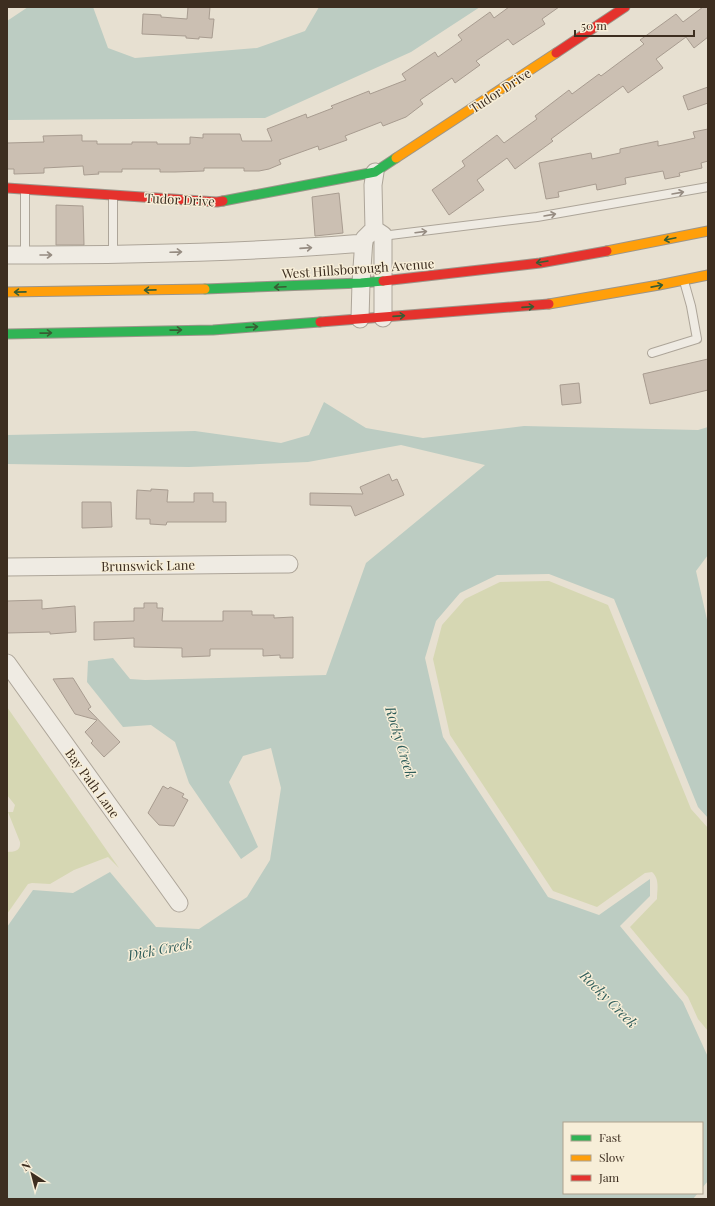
<svg xmlns="http://www.w3.org/2000/svg" width="715" height="1206" viewBox="0 0 715 1206" font-family="'Playfair Display',serif">
<rect width="100%" height="100%" fill="#e7e0d1"/>
<path fill="#d6d7b3" d="M549 581 608 605 691 809 708 828V1031L698 1019 688 997 630 927 657 899C657 890 660 879 652 872L645 873 597 907 553 891 450 735 433 659 442 625 465 599 500 582Z
M7 707 119 868 108 857 74 870 50 884 32 883 28 884 7 914V852C15 852 21 851 20 842L8 812H13L15 805 7 795Z"/>
<path fill="#bcccc2" d="M28 7H93L108 48 135 58 257 48 305 31 319 7H480L411 52 265 118 7 120V21Z
M324 402 366 428 423 438 524 426 698 430 708 427V555L696 571 708 624V818L698 807 614 599 549 574 497 575 460 593 436 621 425 658 443 737 548 897 599 915 650 879V896L620 926 683 1002 708 1057V1181L702 1188V1123H564V1193H698L693 1199H7V927L33 890 73 893 110 872 156 927 199 929 247 897 270 860 281 788 271 748 243 756 229 782 258 847 241 859 189 783 175 742 151 725 123 727 87 682 88 661 113 658 130 679 145 680 326 675 366 563 485 465 401 445 308 462 189 467 7 464V435L195 431 281 443 309 435Z"/>
<path fill="#cbbfb2" stroke="#a89c90" d="M188 7H210L209 19H214L212 38 199 37V39L186 38V36L142 34 143 14 161 15V17L187 19Z
M509 7H559L542 19 545 24 513 45 508 39 476 61 480 65 455 83 452 78 420 100 423 104 406 117 383 126 381 122 345 136 347 140 319 150 318 146 279 160 281 164 269 169 259 171H244V168H204V171L175 172H160V169H122V172H98L99 174 84 175 83 166 44 168V173L14 174V169H7V143L44 142 43 136 82 135V141H97V144H132V142H157V144H190V137L203 138V134H240L242 141H272L267 129 306 114 307 118 333 108 331 106 369 91 370 94 406 80 402 74 435 52 438 57 462 40 458 35 490 12 494 18Z
M703 7H708V37L694 48 686 37 656 59 663 68 628 93 623 86 551 139 553 141 515 169 507 158 477 180 484 190 449 215 432 190 465 166 462 161 497 135 504 143 537 119 535 116 569 90 572 94 599 74 601 76 644 44 640 40 676 14 683 22Z
M708 87V103L688 110 683 96Z
M708 129V161L701 163 702 168 679 173 680 176 665 179 663 171 625 178 626 184 597 190 596 184 558 192 559 197 546 199 539 163 591 153 592 159 620 153V149L658 141V146L673 143 695 138 693 132Z
M339 193 343 233 315 236 312 197Z
M56 205 83 206 84 245H56Z
M708 359V390L650 404 643 374Z
M579 383 581 403 562 405 560 385Z
M389 474 392 481 397 479 404 495 355 516 351 506 310 505V493L363 494 360 487Z
M151 489 168 490 167 502H194V493H213V502H226V522H167L166 525 150 524V519H136L137 490 151 491Z
M82 502H111L112 527 82 528Z
M42 600V609L75 606 76 632 50 634V632L7 633V601Z
M144 603H157V608H163L162 621H223V611H252V615H274V618L293 617V658H280V655L263 656V649H210V656L182 657V648L134 647V638L94 640V622L134 621V608H144Z
M73 678 91 707 88 709 120 742 104 757 91 743 93 741 85 732 97 720 75 714 53 679Z
M163 786 168 789 170 787 184 794 182 797 188 800 174 826 159 825 148 813Z"/>
<g fill="none" stroke-linecap="round" stroke-linejoin="round">
<defs>
<path id="lane" d="M25 190V255
M382 236 537 217 708 187
M113 255V196
M652 353 697 339 691 306 684 281"/>
<path id="street" d="M374 229 383 235V318
M7 255C126 255 245 253 364 243
M360 319 361 283 364 239 374 229 373 185 375 172
M7 567 289 564
M7 663 179 903"/>
<path id="fast" d="M223 201 375 172 396 158
M205 289 361 283 383 281
M7 334 213 330 320 322"/>
<path id="slow" d="M396 158 556 53
M607 251 708 231
M7 292 205 289
M549 304 659 285 708 275"/>
<path id="jam" d="M556 53 625 7
M7 188 217 202 223 201
M383 281 540 263 607 251
M320 322 549 304"/>
</defs>
<use href="#lane" stroke="#ada599" stroke-width="10"/>
<use href="#street" stroke="#ada599" stroke-width="19"/>
<use href="#fast" stroke="#9c958a" stroke-width="11"/>
<use href="#slow" stroke="#9c958a" stroke-width="11"/>
<use href="#jam" stroke="#9c958a" stroke-width="11"/>
<use href="#lane" stroke="#efebe3" stroke-width="8"/>
<use href="#street" stroke="#efebe3" stroke-width="17"/>
<use href="#fast" stroke="#30b455" stroke-width="9"/>
<use href="#slow" stroke="#ff9f0a" stroke-width="9"/>
<use href="#jam" stroke="#e5322d" stroke-width="9"/>
</g>
<defs><path id="oneway-shaft" d="M-6 0H5M1.5-3L5.5 0L1.5 3" fill="none" stroke-width="1.6" stroke-linecap="round" stroke-linejoin="round"/></defs>
<g stroke="#968c82">
<use href="#oneway-shaft" transform="translate(678 193) rotate(-10)"/>
<use href="#oneway-shaft" transform="translate(550 215) rotate(-10)"/>
<use href="#oneway-shaft" transform="translate(421 232) rotate(-7)"/>
<use href="#oneway-shaft" transform="translate(306 248) rotate(-4)"/>
<use href="#oneway-shaft" transform="translate(176 252) rotate(-2)"/>
<use href="#oneway-shaft" transform="translate(46 255)"/>
</g>
<g stroke="#385d33">
<use href="#oneway-shaft" transform="translate(670 239) rotate(168)"/>
<use href="#oneway-shaft" transform="translate(542 262) rotate(171)"/>
<use href="#oneway-shaft" transform="translate(657 286) rotate(-11)"/>
<use href="#oneway-shaft" transform="translate(280 287) rotate(177)"/>
<use href="#oneway-shaft" transform="translate(150 290) rotate(179)"/>
<use href="#oneway-shaft" transform="translate(20 292) rotate(179)"/>
<use href="#oneway-shaft" transform="translate(528 307) rotate(-4)"/>
<use href="#oneway-shaft" transform="translate(399 316) rotate(-4)"/>
<use href="#oneway-shaft" transform="translate(252 327) rotate(-4)"/>
<use href="#oneway-shaft" transform="translate(176 330) rotate(-1)"/>
<use href="#oneway-shaft" transform="translate(46 333) rotate(-1)"/>
</g>
<g text-anchor="middle" dominant-baseline="central" stroke-width="3" stroke-linejoin="round" paint-order="stroke">
<g font-size="13" fill="#3d2e20" stroke="#f7eed8">
<text transform="translate(500 90) rotate(-33)">Tudor Drive</text>
<text transform="translate(180 199) rotate(3)">Tudor Drive</text>
<text transform="translate(358 268) rotate(-4)">West Hillsborough Avenue</text>
<text transform="translate(148 565) rotate(-1)">Brunswick Lane</text>
<text transform="translate(93 783) rotate(54)">Bay Path Lane</text>
</g>
<g font-size="14" font-style="italic" fill="#2f5d5a" stroke="#f7eed8">
<text transform="translate(401 742) rotate(73)">Rocky Creek</text>
<text transform="translate(160 949) rotate(-11)">Dick Creek</text>
<text transform="translate(609 999) rotate(45)">Rocky Creek</text>
</g>
</g>
<rect width="715" height="1206" fill="none" stroke="#3d2e20" stroke-width="16"/>
<rect x="563" y="1122" width="140" height="72" fill="#f7eed8" stroke="#ada18e"/>
<rect x="571" y="1135" width="20" height="6" fill="#30b455" stroke="#ada18e"/>
<text x="599" y="1142" font-size="12" fill="#3d2e20">Fast</text>
<rect x="571" y="1155" width="20" height="6" fill="#ff9f0a" stroke="#ada18e"/>
<text x="599" y="1162" font-size="12" fill="#3d2e20">Slow</text>
<rect x="571" y="1175" width="20" height="6" fill="#e5322d" stroke="#ada18e"/>
<text x="599" y="1182" font-size="12" fill="#3d2e20">Jam</text>
<g transform="translate(32 1174) rotate(324)" stroke="#f7eed8" stroke-width="3" paint-order="stroke">
<path d="M0-3L7 15L0 10L-7 15Z" fill="#3d2e20"/>
<text y="-6" font-size="11" font-weight="bold" text-anchor="middle" fill="#3d2e20">N</text>
</g>
<path d="M575 30v6h119v-6" fill="none" stroke="#3d2e20" stroke-width="2"/>
<text x="581" y="30" font-size="12" fill="#3d2e20" stroke="#f7eed8" stroke-width="3" paint-order="stroke">50 m</text>
</svg>
